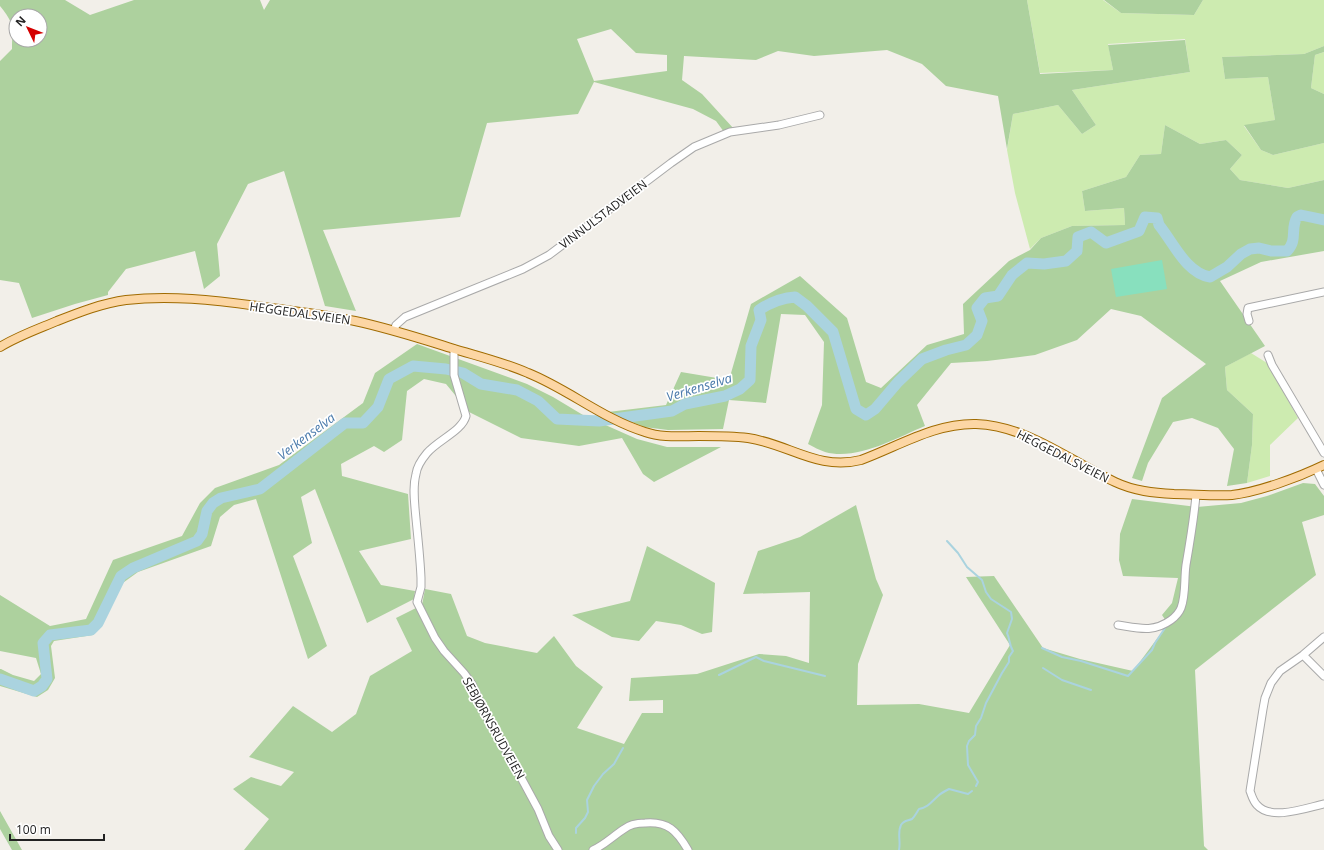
<svg xmlns="http://www.w3.org/2000/svg" width="1324" height="850" viewBox="0 0 1324 850" font-family="'Open Sans',sans-serif">
<rect width="100%" height="100%" fill="#f2efe9"/>
<path fill="#cdebb0" d="M1027 0H1103L1121 13 1194 15 1203 0H1324V46L1304 54 1222 57 1225 79 1268 77 1275 120 1244 126 1261 150 1273 155 1324 143V180L1288 188 1240 180 1230 169 1242 155 1226 140 1200 144 1165 125 1161 154 1140 155 1126 177 1082 191 1085 211 1124 208 1125 225 1072 226 1041 238 1030 249 1015 193 1007 150 1013 114 1058 105 1082 134 1096 125 1072 90 1190 72 1185 39 1108 44 1113 70 1040 73Z
M1324 52V94L1311 88 1315 55Z
M1251 353 1267 363 1298 418 1270 445V476L1247 483 1252 445 1253 414 1227 390 1225 367Z"/>
<path fill="#add19e" fill-rule="evenodd" d="M0 0H65L90 15 134 0H260L264 10 270 0H1027L1040 74 1113 70 1108 45 1185 40 1190 72 1072 90 1096 125 1082 134 1058 105 1013 114 1007 149 998 96 946 86 922 64 887 50 814 56 778 51 756 60 684 56 682 80 702 94 734 129 724 132 716 121 693 109 594 82 578 114 487 123 460 217 323 230 356 311 325 306 284 171 248 184 217 244 220 276 204 289 195 251 126 269 108 292V295L75 304 32 318 19 283 0 280V61L12 49C12 27 15 24 0 6ZM16 16H40V40H16ZM611 29 636 53 667 55V71L594 81 577 39Z
M1104 0H1203L1194 15 1121 13Z
M1324 46V52L1315 55 1311 88 1324 94V143L1273 155 1261 150 1244 125 1275 120 1268 77 1225 79 1222 57 1304 54Z
M1165 125 1200 144 1226 140 1242 155 1230 169 1240 180 1288 188 1324 180V251L1261 262 1220 281 1265 346 1225 367 1227 390 1253 414 1252 445 1247 483 1227 486 1234 449 1218 428 1192 418 1173 422 1148 463 1142 481 1132 478 1162 398 1206 364 1141 316 1111 309 1077 340 1035 355 987 361 951 363 917 405 925 426C896 438 857 461 825 452 819 450 814 447 808 444L822 405 824 342 805 315 781 314 766 403 729 400 723 429 668 430 644 427 608 412 666 405 681 372 729 380 751 304 800 276 847 318 866 382 881 388 927 345 964 334 963 304 1009 261 1030 250 1041 238 1072 226 1125 225 1124 208 1085 211 1082 191 1126 177 1140 155 1161 154Z
M417 344 527 384 553 397 583 415 637 439 667 447H721L654 482 643 474 622 438 579 446 521 438 469 412 446 384 424 379 407 391 402 440 384 452 374 446 341 464 342 476 408 494 411 539 359 551 381 585 415 591 414 599 367 623 315 489 301 497 312 543 293 556 327 646 308 659 256 499 234 505 220 517 211 546 138 572 120 585 101 627 93 635 54 641 51 646 55 678 48 690 37 697 0 686V669H1L13 675 34 681 41 674 36 658 0 651V595L50 626 86 619 113 560 182 536 200 503 215 488 279 465 363 403 375 373Z
M1303 483 1315 484 1324 496V515L1302 522 1316 575 1195 670 1204 846 1208 850H244L269 819 233 789 251 777 281 786 294 772 249 757 293 706 332 732 356 714 370 676 412 651 396 618 422 605 425 589 451 594 467 636 485 643 537 653 554 636 576 666 603 687 577 728 624 744 642 713H663V700L629 701 631 678 697 674 759 654 786 656 809 663 810 592 743 594 758 551 800 537 856 505 876 579 883 595 858 664 857 705 919 704 969 713 1010 645 966 577 994 576 1043 648 1080 659 1133 671 1168 624 1162 615 1172 603 1178 578 1123 576 1119 560 1120 534 1132 499 1197 507 1241 503 1267 496Z
M647 546 715 583 712 632 702 634 681 625 656 621 639 641 612 637 572 615 630 601Z
M0 811 22 850H12L0 829Z"/>
<path fill="#88e0be" d="M1162 260 1167 289 1116 297 1111 269Z"/>
<g fill="none" stroke-linecap="round" stroke-linejoin="round">
<path stroke="#aad3df" stroke-width="2" d="M947 541 958 553 967 567 982 580 986 592 991 599 1011 612 1012 619 1007 633C1010 639 1009 645 1013 651L1009 657V662L1002 673 986 703 981 718 976 726 975 735 969 741 967 746 968 765 978 782 976 786
M1042 648 1062 657 1081 661 1128 676 1152 650 1155 643 1165 628
M1043 668 1062 680 1091 690
M719 675 756 657 764 661 825 676
M576 833V828L585 818 588 812 587 800 594 786 603 774 614 764 623 748
M899 850C901 841 897 833 901 825 904 820 908 821 912 819 915 816 917 812 919 809 929 807 931 802 938 796 941 793 945 791 949 789L968 794 972 791"/>
<path stroke="#aad3df" stroke-width="11" d="M0 679 34 691 42 686 47 679 43 643 50 635 91 630 98 623 121 576 133 568 197 541 202 534 207 511 213 503 221 498 260 489 345 423H363L378 407 389 379 413 366 446 369 463 373 481 384 517 390 538 401 557 419 599 421 672 411 685 404 725 396 740 389 750 380 751 346 761 320 759 310C771 302 781 298 795 297L807 306 833 332 856 409 866 415 875 409 898 382 922 359 946 350 966 345 977 335 982 321 977 308 985 298 998 296 1012 275 1027 263 1044 264 1066 261 1077 251 1078 237 1091 232 1106 243 1139 231 1145 217 1157 218 1159 225C1173 242 1186 273 1210 277L1227 267 1241 254 1250 249 1259 248 1271 251H1287C1298 240 1290 229 1297 217L1301 215 1324 220"/>
<defs>
<path id="minor" d="M1249 321 1247 314 1248 308 1324 292
M394 330 396 325 405 317 523 269 549 255 671 163 694 147 730 132 779 125 820 115
M454 349V375L466 416C462 431 438 440 427 453 422 459 417 466 416 474 413 485 414 496 415 508 417 531 420 554 421 578V587L417 602 435 638 444 651 464 673 472 684 485 714 511 759 538 809 549 836 558 850
M1268 355 1272 365 1324 453
M1316 469 1324 485
M1118 625C1138 628 1153 633 1171 620 1175 617 1179 613 1181 608 1186 595 1184 579 1186 565 1190 542 1194 518 1196 495
M1324 637 1303 655 1280 671 1271 683 1265 698 1263 709 1250 791C1252 796 1253 801 1257 805 1271 821 1306 808 1324 804
M1303 655 1324 676
M593 850C606 844 613 836 624 829 630 824 637 823 645 823 668 821 677 831 688 850"/>
<path id="major" d="M0 347C18 336 38 329 57 321 80 312 103 303 126 300 170 295 214 300 257 306 290 311 323 314 355 321 388 328 419 338 451 348 477 356 503 362 528 373 568 389 603 419 645 432 662 438 681 436 699 436 715 436 732 436 748 438 789 444 818 471 861 460 899 446 935 423 976 424 1028 426 1070 461 1115 482 1134 491 1154 493 1174 494 1193 494 1212 496 1232 495 1259 492 1299 477 1324 465"/>
</defs>
<use href="#minor" stroke="#a9a9a9" stroke-width="9"/>
<use href="#major" stroke="#a06b00" stroke-width="10"/>
<use href="#minor" stroke="#fff" stroke-width="7"/>
<use href="#major" stroke="#fcd6a4" stroke-width="8"/>
</g>
<g text-anchor="middle" dominant-baseline="central" stroke-width="3.5" stroke-linejoin="round" paint-order="stroke">
<g font-size="12" fill="#222" stroke="#fff">
<text transform="translate(603 214) rotate(-37)">VINNULSTADVEIEN</text>
<text transform="translate(300 313) rotate(8)">HEGGEDALSVEIEN</text>
<text transform="translate(1063 456) rotate(27)">HEGGEDALSVEIEN</text>
<text transform="translate(494 728) rotate(61)">SEBJØRNSRUDVEIEN</text>
</g>
<g font-size="13" font-style="italic" fill="#4a7aab" stroke="#fff">
<text transform="translate(699 387) rotate(-17)">Verkenselva</text>
<text transform="translate(306 436) rotate(-37)">Verkenselva</text>
</g>
</g>
<g transform="translate(28 28) rotate(313)"><circle r="19" fill="#ffffff" stroke="#a7a7a7"/>
<path d="M0-3L7 15L0 10L-7 15Z" fill="#d40000"/>
<text y="-6" font-size="11" font-weight="bold" text-anchor="middle" fill="#222222">N</text>
</g>
<path d="M10 834v6h94v-6" fill="none" stroke="#222222" stroke-width="2"/>
<text x="16" y="834" font-size="12" fill="#222222" stroke="#ffffff" stroke-width="3" paint-order="stroke">100 m</text>
</svg>
